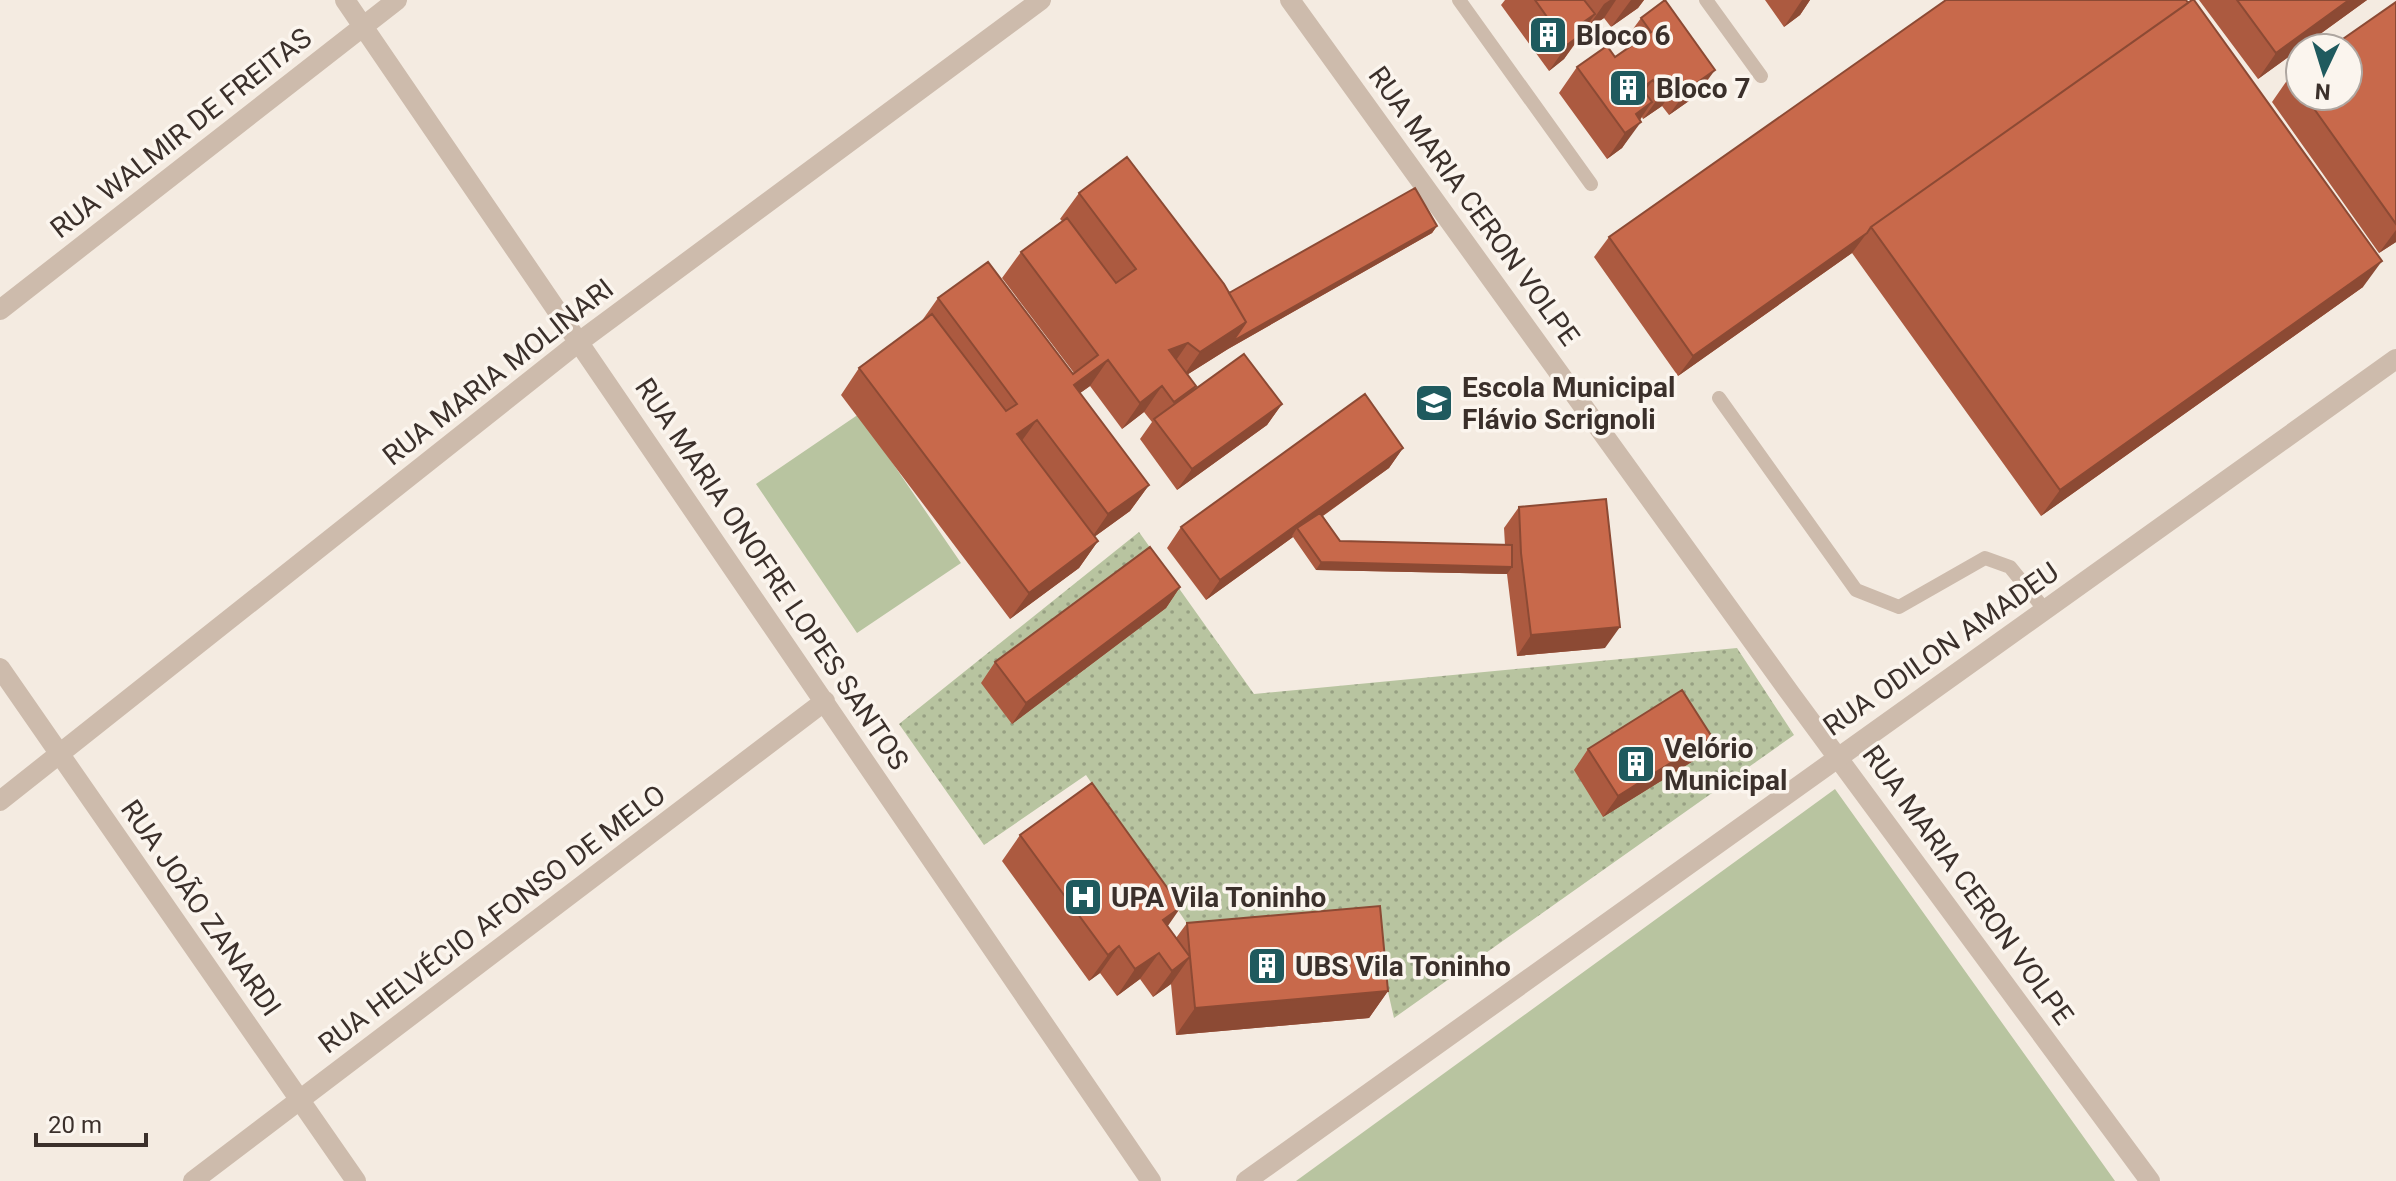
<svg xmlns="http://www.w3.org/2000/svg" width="2396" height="1181" viewBox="0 0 2396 1181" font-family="Roboto,sans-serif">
<defs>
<pattern id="park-dots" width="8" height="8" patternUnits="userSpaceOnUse" patternTransform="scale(2)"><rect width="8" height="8" fill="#b8c4a0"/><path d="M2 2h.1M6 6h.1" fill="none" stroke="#97a083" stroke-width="1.8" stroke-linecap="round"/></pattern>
</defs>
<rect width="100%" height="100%" fill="#f4ebe1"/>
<path fill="#b8c4a0" d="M859 414 961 563 857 633 756 484Z
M1835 789 2115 1181H1296Z"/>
<path fill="url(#park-dots)" d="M1139 532 1254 694 1737 648 1794 735 1394 1018 1372 922H1186L1086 775 984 845 899 724Z"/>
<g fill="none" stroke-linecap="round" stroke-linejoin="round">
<path stroke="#cdbbac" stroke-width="14" d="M1459 0 1591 184
M1706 0 1761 76
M1719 398 1856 590 1899 607 1985 558 2010 567 2045 610"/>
<path stroke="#cdbbac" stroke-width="20" d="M345 0 1151 1181
M1290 0 1790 693 2150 1181
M0 310 397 0
M0 668 356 1181
M0 801 579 342 1041 0
M193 1181 825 701"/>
<path stroke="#cdbbac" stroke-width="20" d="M1246 1181 2396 359"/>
</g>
<path fill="#ac5a40" d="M1505 0H1644L1638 8 1611 27 1604 18 1586 30 1584 28 1582 32 1583 33 1564 59 1549 71 1501 5Z
M1765 0H1810L1800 15 1784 27Z
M1946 0 2363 287 2041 516 1852 253 1678 376 1594 257 1609 237Z
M2199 0H2367L2258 79Z
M2396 2V242L2379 253 2272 102 2290 76 2300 69V96H2348Z
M1641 18 1696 96 1669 115 1662 106 1643 119 1642 117 1622 148 1607 159 1559 93 1577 67 1615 57 1626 49 1622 44Z
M1079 193 1229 293 1437 226 1432 233 1228 349 1188 374 1196 386 1193 391 1282 404 1267 425 1177 490 1140 439 1152 422 1144 412 1122 429 1090 386 1080 393 1149 485 1130 511 1094 537 1098 541 1079 568 1010 619 841 395 859 368 921 322 938 298 1073 374 1074 373 1002 278 1021 252 1062 221 1060 219Z
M1403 448 1389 468 1323 516 1340 541 1505 545 1504 528 1519 507 1605 648 1517 656 1507 574 1316 570 1293 537 1206 600 1167 548 1181 527Z
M1180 587 1166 608 1012 724 981 683 995 662Z
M1588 749 1698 758 1603 817 1574 770Z
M1020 835 1167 927 1176 938 1187 923 1388 991 1369 1018 1176 1035 1171 984 1153 997 1140 979 1117 996 1100 973 1089 981 1002 861Z"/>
<path fill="#8c4a34" d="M1610 0H1616L1604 18 1586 30 1604 4Z
M1631 0H1644L1638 8 1611 27Z
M1802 0H1810L1800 15 1784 27Z
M2349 0H2367L2258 79 2276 53Z
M1595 14 1564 59 1549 71 1567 45 1578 26Z
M1715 70 1696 96 1669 115 1688 89Z
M1680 79 1662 106 1643 119 1662 93Z
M1653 80 1634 106 1642 88Z
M1652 102 1636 125 1641 122 1622 148 1607 159 1625 133 1636 114Z
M1437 226 1432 233 1228 349 1233 341Z
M2396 230V242L2379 253Z
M1867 233 1852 253 1678 376 1693 356Z
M2382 261 2363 287 2041 516 2060 490Z
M1246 322 1228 349 1182 378 1200 352Z
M1188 343 1170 369 1169 350Z
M1108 360 1090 386 1055 411 1074 385Z
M1162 386 1144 412 1122 429 1140 403Z
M1282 404 1267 425 1177 490 1192 469Z
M1037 420 1018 446 1017 434Z
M1403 448 1389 468 1300 532 1297 528 1292 536 1293 537 1206 600 1220 580Z
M1149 485 1130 511 1090 540 1108 514Z
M1098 541 1079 568 1010 619 1029 593Z
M1321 562 1512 567 1507 574 1316 570Z
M1180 587 1166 608 1012 724 1026 703Z
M1620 627 1605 648 1517 656 1531 635Z
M1712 737 1698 758 1603 817 1618 796Z
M1181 907 1163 933V920Z
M1119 946 1100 973 1089 981 1108 955Z
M1159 953 1140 979 1117 996 1135 969Z
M1190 957 1171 984 1153 997 1172 971Z
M1388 991 1369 1018 1176 1035 1195 1008Z"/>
<path fill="#c8694b" stroke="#8c4a34" stroke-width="2" d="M1535 0H1584L1595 14 1578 26 1583 33 1567 45Z
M1665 0 1715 70 1688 89 1680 79 1662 93 1653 80 1642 88 1652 102 1636 114 1641 122 1625 133 1577 67 1607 46 1615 57 1651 32 1641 18Z
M1946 0H2186L2188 3 1871 227 1867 233 1693 356 1609 237Z
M2192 0H2194L2382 261 2060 490 1871 227Z
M2237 0H2349L2276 53Z
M2396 2V224L2305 96H2348V48H2330Z
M2300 69V89L2290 76Z
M1127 157 1224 284 1246 322 1200 352 1188 343 1169 350 1196 386 1174 402 1162 386 1140 403 1108 360 1074 385 1149 485 1108 514 1037 420 1017 434 1098 541 1029 593 859 368 932 314 1006 411 1017 404 938 298 988 262 1073 374 1098 355 1021 252 1067 218 1116 283 1136 269 1079 193Z
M1415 188 1437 226 1233 341 1246 322 1229 293Z
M1244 354 1282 404 1192 469 1154 419Z
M1365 394 1403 448 1220 580 1181 527Z
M1606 499 1620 627 1531 635 1521 553 1519 507Z
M1320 513 1340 541 1512 545V567L1321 562 1297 528Z
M1150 547 1180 587 1026 703 995 662Z
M1682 690 1712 737 1618 796 1588 749Z
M1092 783 1181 907 1163 920 1190 957 1187 923 1380 906 1388 991 1195 1008 1190 957 1172 971 1159 953 1135 969 1119 946 1108 955 1020 835Z"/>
<defs>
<symbol id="building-square" viewBox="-11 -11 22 22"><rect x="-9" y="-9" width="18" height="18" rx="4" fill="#1f5a5e" stroke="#fbf5ee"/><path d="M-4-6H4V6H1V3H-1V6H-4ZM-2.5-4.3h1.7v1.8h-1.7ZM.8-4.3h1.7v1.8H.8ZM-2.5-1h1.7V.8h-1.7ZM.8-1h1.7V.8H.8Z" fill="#fff"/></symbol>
<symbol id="school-square" viewBox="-11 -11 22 22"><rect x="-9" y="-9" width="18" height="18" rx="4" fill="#1f5a5e" stroke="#fbf5ee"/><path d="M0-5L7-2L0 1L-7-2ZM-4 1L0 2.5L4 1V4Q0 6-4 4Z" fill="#fff"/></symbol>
<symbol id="hospital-square" viewBox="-11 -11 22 22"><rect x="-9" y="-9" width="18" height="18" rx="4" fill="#1f5a5e" stroke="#fbf5ee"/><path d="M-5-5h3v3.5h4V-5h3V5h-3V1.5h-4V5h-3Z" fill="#fff"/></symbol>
</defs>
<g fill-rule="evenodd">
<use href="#building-square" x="1526" y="13" width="44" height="44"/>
<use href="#building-square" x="1606" y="66" width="44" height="44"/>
<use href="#school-square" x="1412" y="381" width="44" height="44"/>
<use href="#building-square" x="1614" y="742" width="44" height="44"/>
<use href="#hospital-square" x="1061" y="875" width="44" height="44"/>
<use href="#building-square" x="1245" y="944" width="44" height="44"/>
</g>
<g text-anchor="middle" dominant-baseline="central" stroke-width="7" stroke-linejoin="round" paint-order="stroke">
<g font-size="28" font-weight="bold" fill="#3b302b" stroke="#fbf5ee" text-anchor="start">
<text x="1576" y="35">Bloco 6</text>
<text x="1656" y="88">Bloco 7</text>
<text x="1462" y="387">Escola Municipal<tspan x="1462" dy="32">Flávio Scrignoli</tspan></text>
<text x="1664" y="748">Velório<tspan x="1664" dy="32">Municipal</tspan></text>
<text x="1111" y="897">UPA Vila Toninho</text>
<text x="1295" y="966">UBS Vila Toninho</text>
</g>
<g font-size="28" fill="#3b302b" stroke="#fbf5ee">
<text transform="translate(181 133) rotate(-38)">RUA WALMIR DE FREITAS</text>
<text transform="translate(1474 206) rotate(54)">RUA MARIA CERON VOLPE</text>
<text transform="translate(498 372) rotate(-38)">RUA MARIA MOLINARI</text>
<text transform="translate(772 574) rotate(56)">RUA MARIA ONOFRE LOPES SANTOS</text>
<text transform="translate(1941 649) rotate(-35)">RUA ODILON AMADEU</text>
<text transform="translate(1968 885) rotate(54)">RUA MARIA CERON VOLPE</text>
<text transform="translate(201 908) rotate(55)">RUA JOÃO ZANARDI</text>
<text transform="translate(492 919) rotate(-37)">RUA HELVÉCIO AFONSO DE MELO</text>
</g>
</g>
<g transform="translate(2324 72) rotate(184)"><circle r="38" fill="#fbf5ee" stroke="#aea6a0" stroke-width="2"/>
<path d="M0-6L14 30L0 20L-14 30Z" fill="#1f5a5e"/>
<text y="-12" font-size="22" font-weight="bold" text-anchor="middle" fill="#3b302b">N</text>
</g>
<path d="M36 1133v12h110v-12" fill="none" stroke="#3b302b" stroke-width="4"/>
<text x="48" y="1133" font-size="24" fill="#3b302b" stroke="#fbf5ee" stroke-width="6" paint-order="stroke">20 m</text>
</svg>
